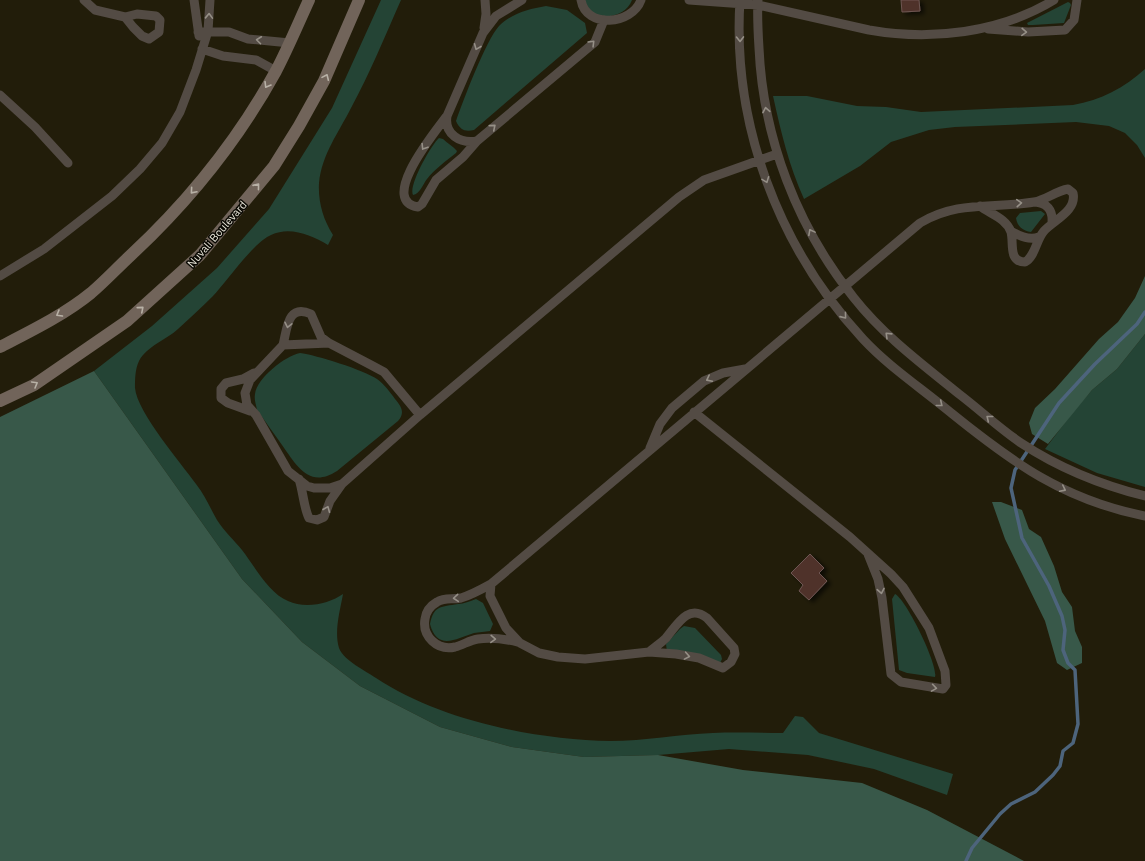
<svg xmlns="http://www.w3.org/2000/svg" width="1145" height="861" viewBox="0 0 1145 861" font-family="'IBM Plex Sans',sans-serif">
<defs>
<filter id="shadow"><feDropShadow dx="4" dy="2.5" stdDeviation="2" flood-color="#0009"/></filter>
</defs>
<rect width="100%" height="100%" fill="#221d0a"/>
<path fill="#244435" d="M381 0H401C385 36 370 73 351 108 339 132 322 154 319 183 318 202 323 219 333 235L328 245C311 235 290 226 271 235 254 242 227 281 213 296 202 307 190 318 178 329 166 340 147 346 139 361 135 369 135 380 135 388 137 412 181 463 196 484 205 495 210 508 217 520 224 531 234 540 242 550 255 567 269 593 288 601 305 609 329 604 343 594 340 611 334 631 339 648 344 661 366 671 376 678 439 720 536 740 610 741 645 741 679 734 713 733 736 732 759 733 783 733L795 716 803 717 819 733 953 774 947 795 874 769 808 755 729 749 658 755 584 757 512 747 440 727 360 686 302 642 242 579 94 371 152 326 217 268 269 209 332 108Z
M584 0H632C626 16 604 21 591 11 588 9 586 3 584 0Z
M1068 2 1070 3 1071 5 1064 23 1033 25H1028L1027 23Z
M546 6 567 10 585 23 587 33 474 130C465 132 460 130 456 121 463 101 486 40 499 26 512 13 529 9 546 6Z
M1145 69V158L1137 145 1125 133 1109 126 1076 122 955 127 929 130 891 142 860 166 804 199C789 166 781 132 773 96H807L857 106 886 107 921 112 1073 105C1101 100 1124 88 1145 69Z
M439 138 443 139C448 144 453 146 457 151L456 153C446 161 435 169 427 179 423 184 420 194 413 195 408 186 431 145 439 138Z
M1041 211 1045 214 1031 232C1023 231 1017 226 1016 218L1020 213Z
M1145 334V487L1097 473 1045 449 1073 412 1092 390 1117 369Z
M300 353C316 355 364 370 377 379 384 384 390 392 395 399 402 407 405 413 398 421L337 471C309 489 297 466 282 445 274 434 266 422 257 410 256 404 254 400 255 394 257 378 285 356 300 353Z
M895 594C906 599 939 666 935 677L907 673 899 670 892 599Z
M476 599 483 603 493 624 490 631C485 632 479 632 474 633 456 639 437 651 430 624 434 605 441 607 458 604 464 604 470 601 476 599Z
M684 626 695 628 721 655 722 659 719 665 667 652 666 644 680 629Z"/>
<path fill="#385849" d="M1145 276V334L1117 369 1092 390 1048 444 1032 434 1029 423 1035 408 1055 389 1099 339 1118 322 1135 298Z
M94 371 242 579 302 642 360 686 440 727 512 747 584 757 658 755 743 770 862 783 927 810 1024 861H0V417Z
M992 502H1001L1022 510 1029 529 1041 537 1054 566 1062 592 1072 607 1075 631 1082 647V663L1067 670 1057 663 1045 621 1005 539Z"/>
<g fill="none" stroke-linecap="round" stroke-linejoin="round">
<path stroke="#4d647c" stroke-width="3.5" d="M966 861 972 848 1000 814 1011 804 1035 792 1053 775 1060 766 1063 751 1073 743 1078 724 1075 670 1068 663 1063 650 1065 630 1062 616 1049 586 1022 538 1011 488 1015 470 1059 403 1095 364 1137 324 1145 312"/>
</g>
<path fill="#4f312b" stroke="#6e5652" filter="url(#shadow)" d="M901 0H919L920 11 902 12Z
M810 554 824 568 819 573 827 581 809 600 799 591 803 585 791 573Z"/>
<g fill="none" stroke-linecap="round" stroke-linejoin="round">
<path stroke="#534b44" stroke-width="9" d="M84 0 95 10 125 17 137 14 156 16 160 20 159 32 149 39 142 36 133 27 125 17
M194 0 199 36
M522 0 496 16 483 33 447 116C444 134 460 144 477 141L595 42 604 20
M581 0C586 29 632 25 641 0
M689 0 758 5 869 30C931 41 1000 33 1054 0
M740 0C732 124 778 247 863 339 888 366 921 388 950 412 1013 463 1064 500 1145 516
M758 0C757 16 758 32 759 48 763 138 797 227 854 298 884 336 922 364 959 394 980 410 999 428 1021 443 1059 468 1101 485 1145 496
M484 28 486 14 485 0
M988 29 1028 32 1065 30 1074 20 1077 0
M198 32H229L248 39 290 43
M202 49 223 56 256 60 276 71
M0 95 35 127 68 163
M446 117C435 132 378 201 418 207L422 204 436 180 463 157 477 141
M1035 202C1047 203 1053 210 1052 222
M1011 231C1019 236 1029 241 1039 237
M0 276 44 249 112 196 140 169 162 143 180 112 196 70 208 31 210 0
M283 345C287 330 287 303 311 314L321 337 329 343
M250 411 228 403 221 398V389L226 383 243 379 254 373
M694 412 850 537 891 574 903 587 929 628 945 671 946 685 943 689 901 682 891 674 882 598 878 579 868 554
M420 415 384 372 371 365 329 343 283 345 250 380 245 393 247 405 256 415 288 471 307 486 314 488H330L342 484 420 415 679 197 704 180 777 154
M650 448 660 424 672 408 704 381 723 373 745 369
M299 479C303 491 304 509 309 518L317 520 324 517 330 501 342 484
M491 584C482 589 471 595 461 598 452 600 445 597 437 602 430 606 426 611 425 619 422 636 437 651 455 647 463 645 470 640 478 639 492 637 505 639 518 642
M649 652C655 647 661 643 666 638 677 625 688 603 707 618L734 648 735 654 731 662 723 668 699 658 676 654 649 652 585 659 558 657 539 653 520 643 506 628 490 596 491 584 920 223C958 200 993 209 1034 202 1046 200 1056 191 1068 189L1073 193C1077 211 1054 220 1044 231 1036 240 1035 257 1025 262 1008 262 1014 243 1011 232 1006 218 990 214 980 206"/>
<path stroke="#71645a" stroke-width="12" d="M0 347C31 331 64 315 91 293 105 281 117 268 131 255 188 202 238 140 276 71 288 48 298 24 309 0
M0 401 34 385 127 321 200 255 274 166 299 126 324 81 359 0"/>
</g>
<defs><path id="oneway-chevron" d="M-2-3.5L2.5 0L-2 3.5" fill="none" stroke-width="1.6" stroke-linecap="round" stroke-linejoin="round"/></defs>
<g stroke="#969087">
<use href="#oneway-chevron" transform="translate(209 16) rotate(-88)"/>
<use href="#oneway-chevron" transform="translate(1024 32) rotate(2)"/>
<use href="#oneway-chevron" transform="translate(740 39) rotate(89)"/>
<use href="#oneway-chevron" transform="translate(259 40) rotate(-173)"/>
<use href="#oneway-chevron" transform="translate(592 43) rotate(-45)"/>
<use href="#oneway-chevron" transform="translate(477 47) rotate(112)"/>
<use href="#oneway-chevron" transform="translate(766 110) rotate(-100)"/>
<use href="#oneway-chevron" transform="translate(493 127) rotate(-40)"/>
<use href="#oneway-chevron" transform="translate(424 147) rotate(122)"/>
<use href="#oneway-chevron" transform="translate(766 180) rotate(69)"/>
<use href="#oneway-chevron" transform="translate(1019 203) rotate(-4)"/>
<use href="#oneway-chevron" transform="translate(811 232) rotate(-118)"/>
<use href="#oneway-chevron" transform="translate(844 316) rotate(51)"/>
<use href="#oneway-chevron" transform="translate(288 325) rotate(102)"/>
<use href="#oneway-chevron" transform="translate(888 335) rotate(-136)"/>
<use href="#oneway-chevron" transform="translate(709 379) rotate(153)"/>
<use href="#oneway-chevron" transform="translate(940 404) rotate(39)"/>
<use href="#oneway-chevron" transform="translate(989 418) rotate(-141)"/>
<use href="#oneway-chevron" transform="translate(1063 489) rotate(26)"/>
<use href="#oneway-chevron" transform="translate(327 509) rotate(-68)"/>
<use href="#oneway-chevron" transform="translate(881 591) rotate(79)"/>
<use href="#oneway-chevron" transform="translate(456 598) rotate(175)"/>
<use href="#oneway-chevron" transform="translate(493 639) rotate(2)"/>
<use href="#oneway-chevron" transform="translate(687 656) rotate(10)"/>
<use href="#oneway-chevron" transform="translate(934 688) rotate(9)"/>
</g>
<g stroke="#b8b1a6">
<use href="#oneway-chevron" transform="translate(326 77) rotate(-66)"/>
<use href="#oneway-chevron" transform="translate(267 85) rotate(121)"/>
<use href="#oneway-chevron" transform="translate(257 186) rotate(-51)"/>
<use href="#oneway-chevron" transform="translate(193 191) rotate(131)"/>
<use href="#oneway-chevron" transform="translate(141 309) rotate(-41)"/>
<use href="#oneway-chevron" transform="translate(59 314) rotate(150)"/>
<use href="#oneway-chevron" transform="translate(35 384) rotate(-30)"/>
</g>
<g text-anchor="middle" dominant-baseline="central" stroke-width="3" stroke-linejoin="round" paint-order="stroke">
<g font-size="11" fill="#e7e4d8" stroke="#090802">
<text transform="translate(217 234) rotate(-49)">Nuvali Boulevard</text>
</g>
</g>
</svg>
